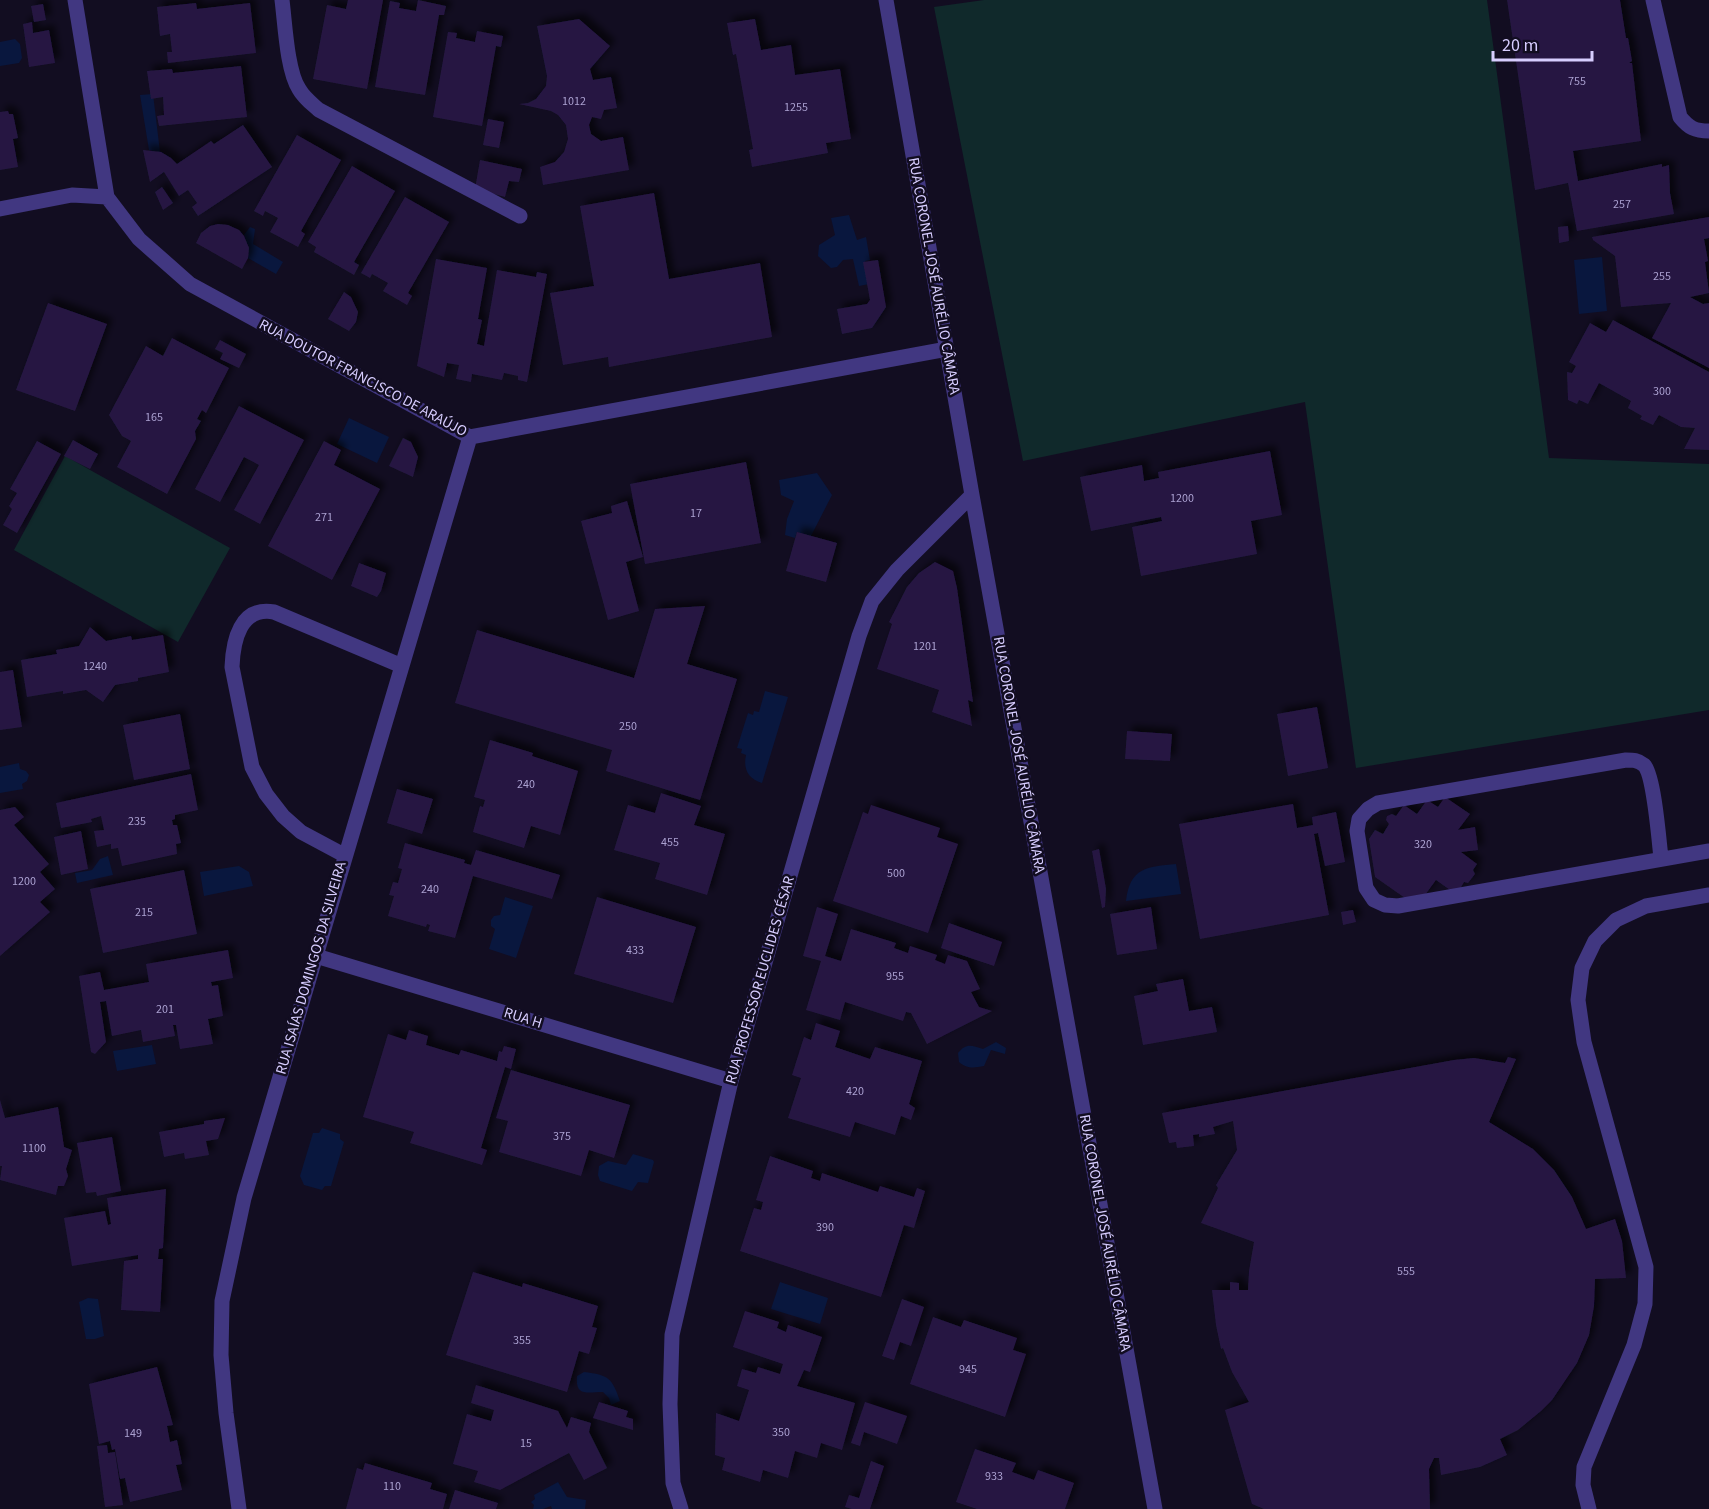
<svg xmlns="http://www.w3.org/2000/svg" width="1709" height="1509" viewBox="0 0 1709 1509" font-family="'Source Sans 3',sans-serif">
<defs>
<filter id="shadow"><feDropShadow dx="5.5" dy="-5.5" stdDeviation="3" flood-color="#0009"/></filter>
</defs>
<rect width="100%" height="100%" fill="#120d21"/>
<path fill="#10292b" d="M984 0H1487L1549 458 1709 464V710L1356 768 1305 402 1023 461 934 7Z
M65 456 230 548 178 642 14 550Z"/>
<path fill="#09173e" d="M15 39 20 44 22 58 19 63 0 66V42Z
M153 94 160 152 149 150 140 95Z
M849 215 857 240 866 237 870 260 865 261 869 284 859 286 853 259 843 260 837 267 831 268 818 256 819 245 835 235 831 218Z
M250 227 255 229 253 244 283 262 276 274 248 258 249 248 244 235Z
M1602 257 1607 311 1579 314 1574 260Z
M349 418 389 437 377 463 337 444Z
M817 473 832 495 811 536 797 532 795 538 785 535 787 519 794 501 781 495 779 480Z
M765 691 788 697 762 783C748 779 743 769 746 755L741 753 742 749 737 748 748 713 753 715 754 711 759 712Z
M19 763 20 769 26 771 29 775 27 781 22 784 23 789 0 793V767Z
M108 856 113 875 77 883 75 873 92 870 100 859Z
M1176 864 1181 894 1126 901C1130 867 1147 867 1176 864Z
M239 866 249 872 253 886 204 896 200 872Z
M505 897 533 906 516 958 489 949 495 929 491 926V920L494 916 500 915Z
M996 1042 1006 1048 1005 1054 991 1050 984 1066C974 1068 967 1069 959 1062L958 1053C966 1043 971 1045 983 1049Z
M152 1045 156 1064 117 1071 113 1051Z
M322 1128 340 1134V1139L344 1142 331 1186H325L322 1190 304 1185 300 1176 313 1133H319Z
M633 1154 653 1160 654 1162 648 1183 638 1182 632 1191 600 1181 598 1175 599 1166 608 1161 626 1165Z
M780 1282 828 1298 820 1324 771 1309Z
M88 1298 98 1299 104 1336 95 1339H86L79 1302Z
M584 1372C609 1375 612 1378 620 1401L611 1405 609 1398 603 1392C587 1392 575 1397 577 1376Z
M558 1482 567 1497 586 1500 585 1509H552L551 1506 543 1509H533L534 1505 531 1502 535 1499 534 1495Z"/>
<path fill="#251942" filter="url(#shadow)" d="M348 0H383L367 89 313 79 327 5 346 9Z
M418 0 446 6 444 15H439L425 95 375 87 390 1 400 3 399 8 416 11Z
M1507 0H1620L1626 38H1628L1632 61 1629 63H1632L1641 141 1573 151 1578 181 1662 164V167L1669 165 1670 193 1674 214 1577 231 1568 183 1535 190Z
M196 3 197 9 250 3 256 53 168 63 167 52H172L170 34 160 36 157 7Z
M43 4 46 20 34 22 31 6Z
M579 19 610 46 590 69 593 80 611 77 617 108 604 110 601 119 592 117 589 125 591 134 601 141 623 137 629 170 543 185 540 167 555 162 564 152 568 139 566 125 558 115 551 111 519 104 528 103 536 99 546 86 547 76 537 26Z
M755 19 761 50 791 45 795 75 840 69 851 139 826 143 828 153 752 167 749 150 753 149 736 54 733 55 727 23Z
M32 22 33 33 49 30 55 63 29 67 23 24Z
M477 31 503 36 501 47 496 46 482 126 433 117 448 32 457 33 456 38 475 42Z
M241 66 247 117 159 126 157 116 164 115 163 97 151 99 147 71 172 69 173 73Z
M8 111 9 114H13L18 138 13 139 18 167 0 170V112Z
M488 119 504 122 499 148 483 145Z
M243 125 272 167 198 216 192 207 197 203 188 190 179 196 164 172 150 182 143 150 161 152 171 158 177 164 211 141 214 144Z
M297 135 341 160 301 231 305 234 298 247 270 232 278 218 265 211 263 216 254 211Z
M480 160 522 169 519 182 509 181 505 197 475 189Z
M352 166 395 191 354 262 359 265 354 275 314 252 316 247 308 242Z
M162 187 173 203 163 210 155 192Z
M654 193 669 279 760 263 772 337 609 367 608 357 563 365 550 293 594 286 580 206Z
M405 197 449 222 408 293 412 296 407 305 383 291 388 283 372 274 370 278 361 273Z
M1709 217V238L1704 239 1708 261 1705 262 1709 293 1690 297 1703 304 1709 303V368L1652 338 1671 303 1621 307 1615 256 1593 240 1592 237Z
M218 224 228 225 239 230 244 236 249 248 248 258 242 269 196 243 201 233 210 226Z
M1568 226 1569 241 1559 243 1558 227Z
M436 259 487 268 478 319 482 320 477 344 484 346 497 270 536 277 537 272 547 274 527 382 518 380V376L504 373 502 380 472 374 471 382 456 379 459 365 447 363 444 377 417 366Z
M878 260 886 307 872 328 842 334 837 309 867 304 870 300 863 262Z
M344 292 351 297 358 312 356 322 349 331 328 319Z
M48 303 107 324 75 411 16 390Z
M1613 320 1709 372V450L1684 449 1695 428 1681 427 1659 415 1653 425 1640 419 1642 416 1628 408 1631 401 1599 383 1588 404 1579 400 1577 404 1568 400 1567 372 1572 373 1576 366 1569 362 1590 323 1606 332Z
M172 338 229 368 206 413 202 410 197 419 201 421 195 431 196 439 167 494 117 467 131 441 122 436 109 415 146 346 163 356Z
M220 340 246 354 239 368 220 359 223 353 215 349Z
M239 406 304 440 260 524 234 510 259 465 244 457 220 502 195 489Z
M403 438 411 442 418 457 413 477 389 466Z
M73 440 98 454 90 469 64 456Z
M37 441 61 454 17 533 3 525 12 509 9 506 17 493 10 489Z
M324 441 341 450 334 465 380 489 332 580 268 546Z
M1270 451 1282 515 1251 521 1257 554 1141 576 1132 527 1162 521 1161 517 1091 531 1080 477 1142 465 1144 481 1159 478 1158 472Z
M746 462 761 543 645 564 630 484Z
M627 501 643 557 626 562 639 611 608 620 581 521 612 513 611 506Z
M797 532 837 543 826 582 786 571Z
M935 562 953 571 957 588 973 702 968 700 972 726 932 712 939 690 877 669 892 624 889 622 907 587 919 573Z
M359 563 386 573 381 591 377 597 351 586Z
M705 606 687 664 737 679 700 800 606 771 612 750 455 703 477 630 634 678 655 609Z
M90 627 106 641 131 636 132 640 163 635 169 672 138 678V681L115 685 103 702 86 690 63 694V691L27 697 21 660 57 654 56 650 79 646Z
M13 670 22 727 0 730V672Z
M1317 707 1328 768 1288 776 1277 714Z
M180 714 190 769 134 780 123 725Z
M1127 731 1172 734 1170 761 1125 759Z
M490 740 533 753 532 756 578 771 560 835 531 826 524 848 473 832 480 806 483 807 485 800 474 797Z
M191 774 198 810 175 815V819L172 820 173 825H177L181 843 176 844 177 854 122 866 118 848 111 849V844L97 847 94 831 104 830 101 816 91 819 92 822 61 828 56 803Z
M397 789 433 799 422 834 387 823Z
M661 793 701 806 694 825 725 834 707 895 655 879 660 863 614 850 628 805 655 813Z
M1445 797 1470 814 1458 830 1475 827 1478 850 1461 852 1477 864 1473 870 1475 874 1468 883 1464 882 1460 889 1450 890 1436 880 1425 895 1405 898 1375 877 1369 839 1375 830 1383 834 1389 824 1386 820 1387 816 1392 814 1396 816 1404 805 1417 814 1427 800 1438 807Z
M1293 804 1297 828 1313 825 1312 817 1336 812 1345 862 1325 866 1318 833 1314 834 1329 915 1200 939 1179 824Z
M871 805 940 828 937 837 958 844 928 933 833 901 863 812 868 814Z
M15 807 24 817 14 825 49 864 40 872 55 889 40 902 50 912 0 956V810Z
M81 831 88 869 61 875 54 837Z
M405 843 465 860 464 863 471 865 476 850 560 875 552 899 473 876 455 938 428 931 430 925 427 924 426 927 388 916 394 896 389 895 393 882 398 883 402 869 398 868Z
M1099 849 1106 889 1105 907 1102 908 1092 851Z
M184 870 197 934 103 953 90 889Z
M597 897 696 927 673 1003 574 974Z
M817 907 838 914 825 956 841 961 851 929 896 943 894 948 908 953 910 946 937 955 935 960 945 964 948 955 967 961 980 989 971 992 979 1007 992 1011 927 1044 911 1013 906 1012 903 1021 845 1002 840 1020 806 1010 821 961 803 956Z
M1151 907 1157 949 1117 955 1110 914Z
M1353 910 1356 922 1343 925 1341 912Z
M949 923 1002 942 994 966 941 948Z
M228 950 233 978 211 982 212 986 218 985 223 1016 208 1019 213 1044 180 1049 176 1025H173L175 1036 143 1042 141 1030 112 1036 106 1001 100 1002 106 1042 95 1054 91 1052 79 976 100 972 104 990 149 982 146 964Z
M1183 979 1189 1011 1212 1007 1217 1032 1143 1045 1134 996 1158 991 1156 984Z
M816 1023 840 1031 835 1047 870 1059 875 1047 922 1061 909 1104 915 1108 911 1120 901 1116 895 1135 855 1122 850 1137 788 1118 801 1078 792 1075 804 1037 811 1040Z
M409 1030 428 1036 426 1045 459 1055 461 1050 497 1061 499 1051 502 1052 504 1046 516 1049 511 1069 505 1067 481 1148 487 1150 482 1165 410 1143 414 1132 363 1117 388 1034 406 1040Z
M1508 1057 1516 1059 1489 1122 1533 1149 1554 1170 1572 1197 1586 1229 1615 1219 1622 1241 1626 1278 1595 1279 1594 1306 1589 1335 1577 1363 1552 1400 1541 1411 1518 1430 1500 1439 1507 1455 1480 1467 1441 1475 1439 1458H1434L1429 1469 1430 1509H1264L1252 1504 1225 1410 1249 1402 1232 1372 1223 1348 1221 1349 1216 1325 1212 1290H1230V1282L1239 1283V1290H1248L1249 1271 1254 1242 1201 1223 1218 1188 1216 1185 1237 1150 1233 1121 1213 1127 1215 1134 1199 1137V1134L1193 1135 1194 1146 1177 1148 1176 1142 1169 1143 1162 1113 1454 1060 1474 1058 1505 1063Z
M511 1070 630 1105 614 1158 589 1150 581 1176 499 1152 508 1121 496 1118Z
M0 1100 5 1118 58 1107 64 1147 72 1150 66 1169 68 1176 64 1186H58L56 1195 0 1180 2 1166H0Z
M225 1118 218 1139 206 1141 209 1155 185 1159 184 1153 164 1157 159 1132 204 1124V1121Z
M112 1137 121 1191 97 1196 96 1192 86 1193 77 1143Z
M770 1156 813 1171 811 1178 820 1181 822 1173 878 1192 880 1186 914 1197 917 1188 925 1191 914 1228 904 1225 881 1297 740 1251 754 1208 761 1210 763 1202 756 1200Z
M166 1189 163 1248 159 1249 158 1259H163L160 1312 121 1310 124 1261 138 1259V1255L72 1266 64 1218 105 1211 108 1225 111 1224 107 1198Z
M473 1272 522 1287 523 1283 598 1306 592 1327 597 1328 589 1354 579 1351 567 1392 446 1355Z
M902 1299 924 1307 911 1346 900 1342 894 1360 882 1356Z
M745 1311 779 1322 777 1328 786 1332 788 1325 822 1337 810 1372 804 1370 797 1386 855 1403 842 1450 821 1443 817 1458 795 1451 788 1478 763 1470 760 1482 722 1470 725 1458 715 1455 716 1413 739 1421 749 1390 737 1386 742 1369 756 1373 758 1367 780 1374 783 1364 733 1347Z
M933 1317 961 1327 964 1320 1017 1338 1013 1350 1026 1354 1005 1417 910 1384Z
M157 1367 173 1425 167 1426 170 1442 177 1440 182 1464 176 1465 182 1490 130 1502 125 1478 120 1479 115 1449 112 1450 110 1441 99 1444 89 1384Z
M476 1385 558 1411 567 1428 571 1417 591 1423 589 1432 607 1468 584 1480 569 1453 500 1490 474 1482 478 1471 453 1464 467 1414 491 1421 494 1410 471 1403Z
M599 1402 628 1411 626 1417 633 1419V1430L593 1418Z
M865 1402 907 1416 897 1444 864 1432 860 1446 851 1443Z
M107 1445 108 1453 115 1452 123 1505 105 1507 97 1446Z
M975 1449 1016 1463 1012 1472 1034 1480 1038 1470 1074 1483 1065 1509H977L956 1502Z
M871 1461 884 1466 870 1509H852L845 1507 849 1495 859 1498Z
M365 1463 432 1483 430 1489 447 1494 443 1509H346L357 1468 363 1470Z
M455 1490 498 1503 496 1509H449Z"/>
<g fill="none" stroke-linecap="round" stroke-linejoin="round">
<path stroke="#413781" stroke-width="15" d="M75 0 107 197
M282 0C285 23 287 71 299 89 304 98 311 103 319 110L520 216
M886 0 972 495 1155 1509
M1653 0 1680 117C1689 128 1695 131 1709 131
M0 209 72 195 107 197 139 239 190 284 470 437 947 349
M344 855 301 832 283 816 266 794 252 767 232 667C233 641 240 606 274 612L402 666
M1661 858C1659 841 1654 775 1644 765 1638 760 1633 760 1626 760L1378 803 1368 809 1359 819 1357 831 1366 888 1374 900 1385 905 1398 906 1709 851
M316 956 731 1081
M239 1509 226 1413 221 1355 222 1301 244 1198 470 437
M681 1509 673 1483 670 1404 672 1335 731 1081 859 636 872 601 897 570 972 495
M1589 1509 1583 1485 1584 1467 1634 1345 1645 1304 1646 1267 1584 1042 1578 1000 1582 968 1595 941 1616 920 1646 906 1709 895"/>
</g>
<g text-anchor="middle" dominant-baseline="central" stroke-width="5" stroke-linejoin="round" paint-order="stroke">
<g font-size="12" fill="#aaa0d0">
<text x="1577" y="81">755</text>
<text x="574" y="101">1012</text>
<text x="796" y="107">1255</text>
<text x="1622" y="204">257</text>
<text x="1662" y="276">255</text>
<text x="1662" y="391">300</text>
<text x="154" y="417">165</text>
<text x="1182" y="498">1200</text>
<text x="696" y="513">17</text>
<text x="324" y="517">271</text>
<text x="925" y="646">1201</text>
<text x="95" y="666">1240</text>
<text x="628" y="726">250</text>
<text x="526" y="784">240</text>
<text x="137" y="821">235</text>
<text x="670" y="842">455</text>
<text x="1423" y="844">320</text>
<text x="896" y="873">500</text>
<text x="24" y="881">1200</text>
<text x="430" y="889">240</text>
<text x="144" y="912">215</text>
<text x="635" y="950">433</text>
<text x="895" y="976">955</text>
<text x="165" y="1009">201</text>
<text x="855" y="1091">420</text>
<text x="562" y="1136">375</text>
<text x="34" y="1148">1100</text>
<text x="825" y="1227">390</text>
<text x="1406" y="1271">555</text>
<text x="522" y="1340">355</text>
<text x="968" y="1369">945</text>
<text x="781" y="1432">350</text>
<text x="133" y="1433">149</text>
<text x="526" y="1443">15</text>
<text x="994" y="1476">933</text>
<text x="392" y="1486">110</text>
</g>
<g font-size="15" fill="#d7cdff" stroke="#120d21">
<text transform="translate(934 276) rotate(80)">RUA CORONEL JOSÉ AURÉLIO CÂMARA</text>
<text transform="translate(363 378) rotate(28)">RUA DOUTOR FRANCISCO DE ARAÚJO</text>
<text transform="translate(1019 755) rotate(80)">RUA CORONEL JOSÉ AURÉLIO CÂMARA</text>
<text transform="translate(311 968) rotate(-74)">RUA ISAÍAS DOMINGOS DA SILVEIRA</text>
<text transform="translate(760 980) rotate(-74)">RUA PROFESSOR EUCLIDES CÉSAR</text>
<text transform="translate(523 1018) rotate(17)">RUA H</text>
<text transform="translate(1105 1233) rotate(80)">RUA CORONEL JOSÉ AURÉLIO CÂMARA</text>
</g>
</g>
<path d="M1493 51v9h99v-9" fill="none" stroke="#d7cdff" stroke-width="3"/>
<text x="1502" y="51" font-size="18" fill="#d7cdff" stroke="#120d21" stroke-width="4.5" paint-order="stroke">20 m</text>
</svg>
